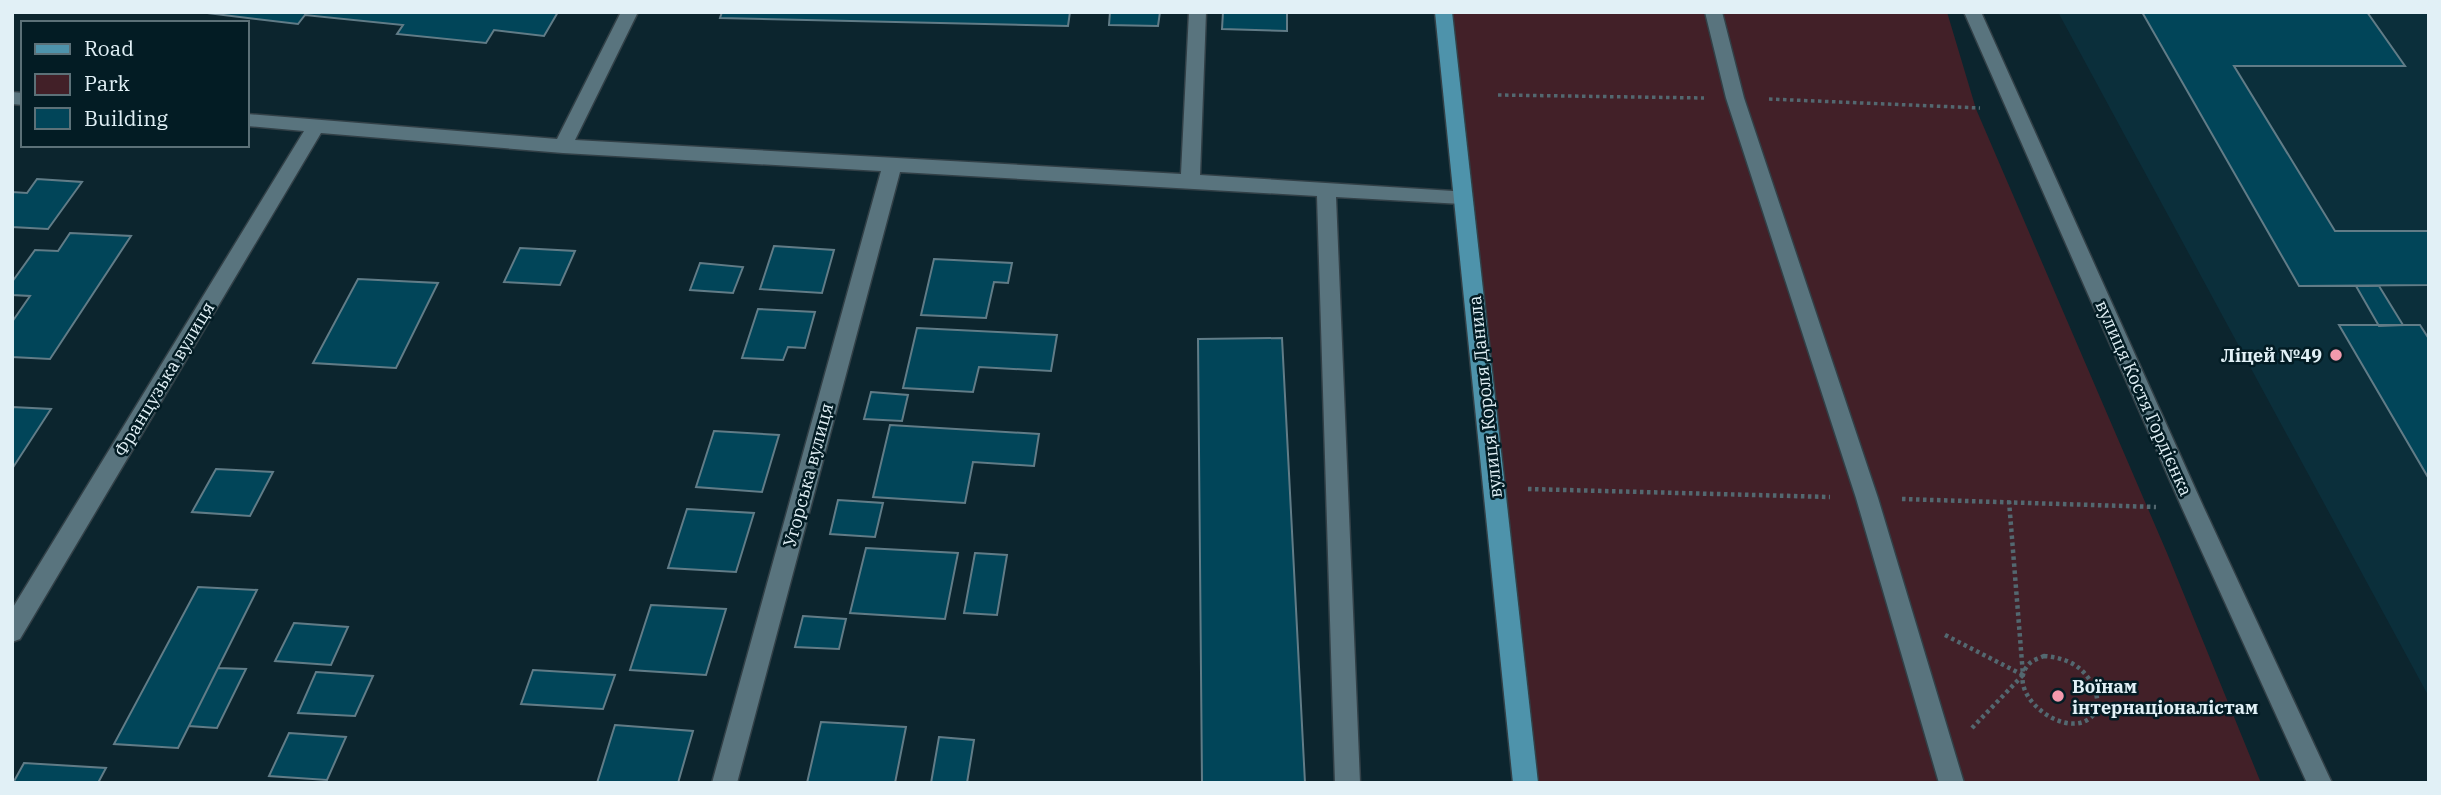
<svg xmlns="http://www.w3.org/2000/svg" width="2441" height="795" viewBox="0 0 2441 795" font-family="'IBM Plex Serif',serif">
<rect width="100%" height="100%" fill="#0c252e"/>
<path fill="#0b2f3b" d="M2058 12H2429V697Z"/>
<path fill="#422028" d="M1443 12H1947L1976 109 2167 553 2261 783H1526Z"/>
<path fill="#014559" stroke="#617c87" stroke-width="2" d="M199 12H558L544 36 494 30 486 43 397 34 403 25 305 15 298 24Z
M722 12H1070L1068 26 720 18Z
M1110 12H1160L1158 26 1109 25Z
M1223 12H1287V31L1222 29Z
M2142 12H2367L2405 66H2234L2335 231H2429V285L2299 286Z
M37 179 82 182 48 229 12 227V192L27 193Z
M70 233 131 236 50 359 12 357V322L30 296 12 295V282L35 250 58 251Z
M774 246 834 250 822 293 760 289Z
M520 248 575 251 560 285 504 282Z
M934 259 1012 263 1008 283 994 282 986 318 921 315Z
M700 263 743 267 733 293 690 290Z
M358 279 438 283 396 368 313 363Z
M2356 286H2379L2403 325 2379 326Z
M758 309 815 312 805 348 788 347 783 360 742 358Z
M2339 325H2420L2429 339V479Z
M917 328 1057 335 1051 371 979 367 973 392 903 388Z
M1282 338 1305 783H1202L1198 339Z
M871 392 908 395 902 421 864 419Z
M12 407 51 409 12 469Z
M890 425 1039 434 1034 466 973 462 965 503 873 497Z
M714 431 779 435 762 492 696 487Z
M216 469 273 472 250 516 192 512Z
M838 500 883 503 875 537 830 534Z
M687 509 754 513 736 572 668 568Z
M866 548 958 553 945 619 850 613Z
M975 553 1007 555 997 615 964 613Z
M198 587 257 590 178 748 114 744Z
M651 605 726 609 706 675 630 670Z
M803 616 846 619 839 649 795 647Z
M294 623 348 627 331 665 275 661Z
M218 668 246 669 217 728 189 726Z
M533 670 615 675 603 709 521 704Z
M316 672 373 676 355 716 298 713Z
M821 722 906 727 895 783H807Z
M615 725 693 731 678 783H597Z
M289 733 346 737 327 780 269 776Z
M939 737 974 740 967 783H931Z
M24 763 106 768 98 783H13Z"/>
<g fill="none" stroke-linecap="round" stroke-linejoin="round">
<defs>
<path id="minor" d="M621 12H638L575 140 1181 174 1189 12H1206L1200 175 1469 192 1471 197 1469 202 1462 204 1336 197 1360 783H1335L1317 196 900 172 737 783H712L881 171 563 153 321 133 20 639 12 642V609L304 131 247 126V114L557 139Z
M1705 12H1722L1744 98 1878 498 1964 783H1939L1856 498 1726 98Z
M1964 12H1981L2204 508 2332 783H2307L2182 508Z
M12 92 23 93V105L12 104Z"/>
<path id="major" d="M1435 12H1452L1538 783H1513Z"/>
</defs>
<use href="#minor" stroke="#324047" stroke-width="3"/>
<use href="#major" stroke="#324047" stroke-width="3"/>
<path stroke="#536870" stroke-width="3.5" stroke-dasharray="3.5 3.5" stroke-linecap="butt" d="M1498 95 1704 98
M1769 99 1980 108"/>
<path stroke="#536870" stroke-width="4.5" stroke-dasharray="3.5 3.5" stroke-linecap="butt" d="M1528 489 1830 497
M1902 499 2156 507
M1945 635 2023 675
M2044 656C2056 657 2069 660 2079 668 2092 678 2107 706 2089 719 2060 739 2002 689 2030 663 2033 660 2040 658 2044 656Z
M1972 728 2023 675 2009 501"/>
<use href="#minor" fill="#59747e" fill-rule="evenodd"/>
<use href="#major" fill="#4e93ab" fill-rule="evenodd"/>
</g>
<g fill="#f29aad" stroke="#031c24" stroke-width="2.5">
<circle cx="2336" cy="355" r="7"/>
<circle cx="2058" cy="696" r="7"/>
</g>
<g text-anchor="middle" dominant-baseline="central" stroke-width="5" stroke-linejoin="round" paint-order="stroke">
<g font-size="18" font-weight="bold" fill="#e1f0f6" stroke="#031c24" text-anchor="end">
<text x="2322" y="355">Ліцей №49</text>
<text x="2072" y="686" text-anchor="start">Воїнам<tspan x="2072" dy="21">інтернаціоналістам</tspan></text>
</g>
<g font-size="18" fill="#e1f0f6" stroke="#031c24">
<text transform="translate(164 379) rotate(-59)">Французька вулиця</text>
<text transform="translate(1485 397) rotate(-96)">вулиця Короля Данила</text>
<text transform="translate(2144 398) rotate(66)">вулиця Костя Гордієнка</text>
<text transform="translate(808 475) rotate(-75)">Угорська вулиця</text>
</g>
</g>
<rect width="2441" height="795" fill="none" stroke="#e1f0f6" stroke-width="28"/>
<rect x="21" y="21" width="228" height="126" fill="#031c24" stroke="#5c7178" stroke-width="2"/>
<rect x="35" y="44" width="35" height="10" fill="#4e93ab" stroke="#5c7178" stroke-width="2"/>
<text x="84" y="56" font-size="21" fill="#e1f0f6">Road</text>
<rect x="35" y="74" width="35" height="21" fill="#422028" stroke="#5c7178" stroke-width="2"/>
<text x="84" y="91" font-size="21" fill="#e1f0f6">Park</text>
<rect x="35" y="108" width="35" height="21" fill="#014559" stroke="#5c7178" stroke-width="2"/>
<text x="84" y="126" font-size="21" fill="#e1f0f6">Building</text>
</svg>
